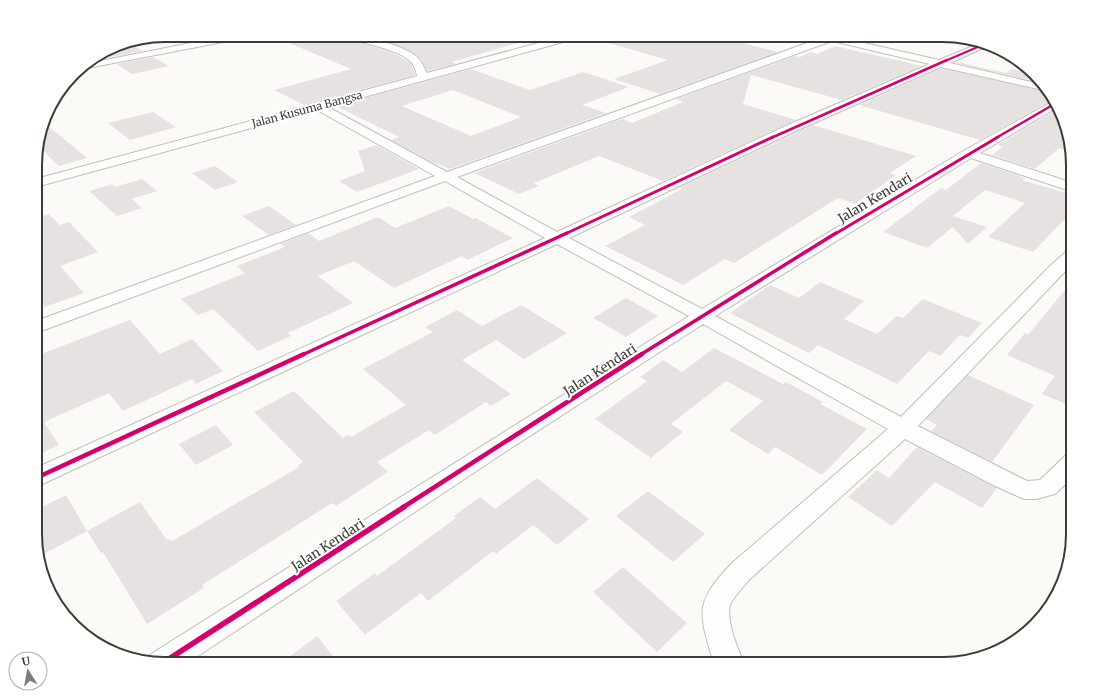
<svg xmlns="http://www.w3.org/2000/svg" width="1108" height="699" viewBox="0 0 1108 699" font-family="Merriweather,serif">
<rect width="100%" height="100%" fill="#fcfaf6"/>
<path fill="#e6e2e2" fill-rule="evenodd" d="M270 35H339L341 38 388 51 404 59 411 64 415 75 304 105 274 90 351 69Z
M357 35H528V40L452 62 456 64 428 71 420 58 411 51 392 43Z
M599 35H680L701 41 715 36 778 52 660 94 614 79 668 60 598 40Z
M128 43 142 51 106 58 100 54 114 46Z
M835 46 922 66 842 100 751 75 743 104 796 120 663 181 599 156 534 183 539 186 519 194 474 173 622 119 632 123 683 102 676 99 795 56 800 57 811 52 817 54Z
M153 57 169 66 132 74 116 64Z
M957 62 1006 73 1012 69 1030 73 1039 82 956 63Z
M471 69 530 90 583 72 629 87 582 105 606 113 450 169 436 163H434L391 140 399 137 336 106ZM453 90 521 117 471 136 402 106Z
M944 69 1048 92 1054 99 980 140 859 105 938 70Z
M1058 109 1071 152 1059 148 1035 169 992 155 1003 147 997 145Z
M153 112 176 127 130 140 108 123Z
M813 125 916 156 890 173 896 175 855 204 838 198 734 263 725 259 683 285 605 246 645 225 629 217 682 189 679 188Z
M51 128 87 158 59 166 37 145 42 130Z
M376 145 419 169 357 192 339 181 365 171 358 151Z
M981 163 1025 178 1022 180 1073 195V222L1064 220 1033 252 988 237 1025 203 985 190 953 216 987 227 968 244 953 227 927 248 883 232 941 188 946 190Z
M215 166 238 182 215 190 192 173Z
M142 179 157 191 132 199 142 208 117 216 89 191 112 184 115 187Z
M269 206 296 225 269 235 242 216Z
M449 206 473 219 476 218 513 238 467 260 462 256 394 288 354 261 318 276 353 303 288 333 291 336 258 351 213 309 198 315 181 299 245 273 237 266 285 247 280 244 308 233 319 241 378 217 395 228Z
M49 214 60 225 69 222 98 252 60 266 84 293 45 307 36 295V218Z
M1073 280V407L1042 394 1055 376 1007 355 1025 333 1028 335Z
M820 282 864 301 844 319 877 334 897 316 903 318 923 299 982 323 968 338 960 335 940 356 929 351 897 384 818 345 809 353 730 313 770 285 799 298Z
M626 298 658 316 626 337 593 318Z
M521 305 567 333 524 359 496 340 462 360 511 394 491 406 486 402 435 435 429 430 377 462 388 472 336 506 332 503 202 585 204 588 147 624 103 552 101 553 87 531 140 502 167 540 170 539 172 541 299 467 297 466 303 462 254 412 294 391 343 438 348 435 351 437 406 405 363 369 433 332 425 327 457 310 482 326Z
M130 320 160 354 192 339 223 371 196 384 192 379 123 411 109 393 44 422 59 445 36 456V356Z
M714 348 783 384 786 382 823 402 820 404 867 429 822 475 775 447 768 454 729 430 763 401 726 381 671 424 683 432 651 458 595 419 647 381 640 377 663 360 682 372Z
M968 375 1034 405 992 462 931 431 937 425 926 419Z
M216 425 233 445 196 465 179 444Z
M917 447 992 486 997 488 982 508 935 482 892 526 848 497 877 470 889 478Z
M537 478 589 519 557 545 533 525 496 554 493 551 428 601 421 593 365 635 336 601 375 573 377 576 456 518 454 516 480 497 495 509Z
M648 491 705 534 673 562 616 516Z
M66 495 87 531 38 557 36 551V510Z
M623 567 687 623 657 652 593 592Z
M317 636 339 664H280Z"/>
<g fill="none" stroke-linecap="round" stroke-linejoin="round">
<defs>
<path id="street" d="M231 35H248L244 38 77 70 85 64Z
M340 35C359 35 403 44 417 57 422 61 424 68 427 73L568 35H582L581 37 328 107 447 172 821 38 814 35H829L939 60 983 42 990 45 950 63 1040 84 1047 91 941 67 796 131 569 238 702 309 965 150 1055 100 1058 107 980 153 1073 183V192L971 158 715 316 901 417 1051 265 1067 251 1073 249V263L918 426 1027 481 1040 480 1065 456 1073 454V477L1055 494 1036 499H1024L993 485 905 439 750 579C744 586 737 593 732 601 723 616 738 648 744 664H714C699 613 693 604 732 563L888 429 703 324 502 454 186 664H165L147 662 151 654 689 316 557 244 36 487V468L545 238 445 181 36 333V321L435 176 317 110 36 187V179L417 76C416 71 414 65 411 62 399 49 358 42 341 37ZM832 41 930 64 788 125 557 232 457 177Z"/>
</defs>
<use href="#street" stroke="#c1beb9" stroke-width="2"/>
<use href="#street" fill="#fffefe" fill-rule="evenodd"/>
<defs>
<path id="cycleway-far5" d="M945 61 987 43"/>
<path id="cycleway-far4" d="M771 138 947 60
M996 138 1056 103"/>
<path id="cycleway-far3" d="M565 234 773 137
M835 234 998 137"/>
<path id="cycleway-far2" d="M302 355 567 233
M640 355 836 233"/>
<path id="cycleway-far1" d="M36 478 304 354
M402 508 642 354"/>
<path id="cycleway" d="M161 664 404 507"/>
</defs>
<use href="#cycleway-far5" stroke="#fff" stroke-width="3"/>
<use href="#cycleway-far4" stroke="#fff" stroke-width="4"/>
<use href="#cycleway-far3" stroke="#fff" stroke-width="5"/>
<use href="#cycleway-far2" stroke="#fff" stroke-width="5.5"/>
<use href="#cycleway-far1" stroke="#fff" stroke-width="7"/>
<use href="#cycleway" stroke="#fff" stroke-width="8"/>
<use href="#cycleway-far5" stroke="#d6006c" stroke-width="2"/>
<use href="#cycleway-far4" stroke="#d6006c" stroke-width="2.5"/>
<use href="#cycleway-far3" stroke="#d6006c" stroke-width="3"/>
<use href="#cycleway-far2" stroke="#d6006c" stroke-width="3.5"/>
<use href="#cycleway-far1" stroke="#d6006c" stroke-width="4.5"/>
<use href="#cycleway" stroke="#d6006c" stroke-width="5.5"/>
</g>
<g text-anchor="middle" dominant-baseline="central" stroke-width="4" stroke-linejoin="round" paint-order="stroke">
<g font-size="11" fill="#3e3b34" stroke="#fff">
<text transform="translate(307 109) rotate(-15)">Jalan Kusuma Bangsa</text>
</g>
<g font-size="13" fill="#3e3b34" stroke="#fff">
<text transform="translate(875 198) rotate(-31)">Jalan Kendari</text>
<text transform="translate(600 370) rotate(-33)">Jalan Kendari</text>
<text transform="translate(328 545) rotate(-33)">Jalan Kendari</text>
</g>
</g>
<path d="M0 0H1108V699H0ZM165 42H943A123 123 0 0 1 1066 165V534A123 123 0 0 1 943 657H165A123 123 0 0 1 42 534V165A123 123 0 0 1 165 42Z" fill="#fff" fill-rule="evenodd"/>
<path fill="none" stroke="#3e3b34" stroke-width="2" d="M165 42H943A123 123 0 0 1 1066 165V534A123 123 0 0 1 943 657H165A123 123 0 0 1 42 534V165A123 123 0 0 1 165 42Z"/>
<g transform="translate(28 671) rotate(349)"><circle r="19" fill="#ffffff" stroke="#b2b1ae"/>
<path d="M0-3L7 15L0 10L-7 15Z" fill="#807e78"/>
<text y="-6" font-size="11" font-weight="bold" text-anchor="middle" fill="#3e3b34">U</text>
</g>
</svg>
